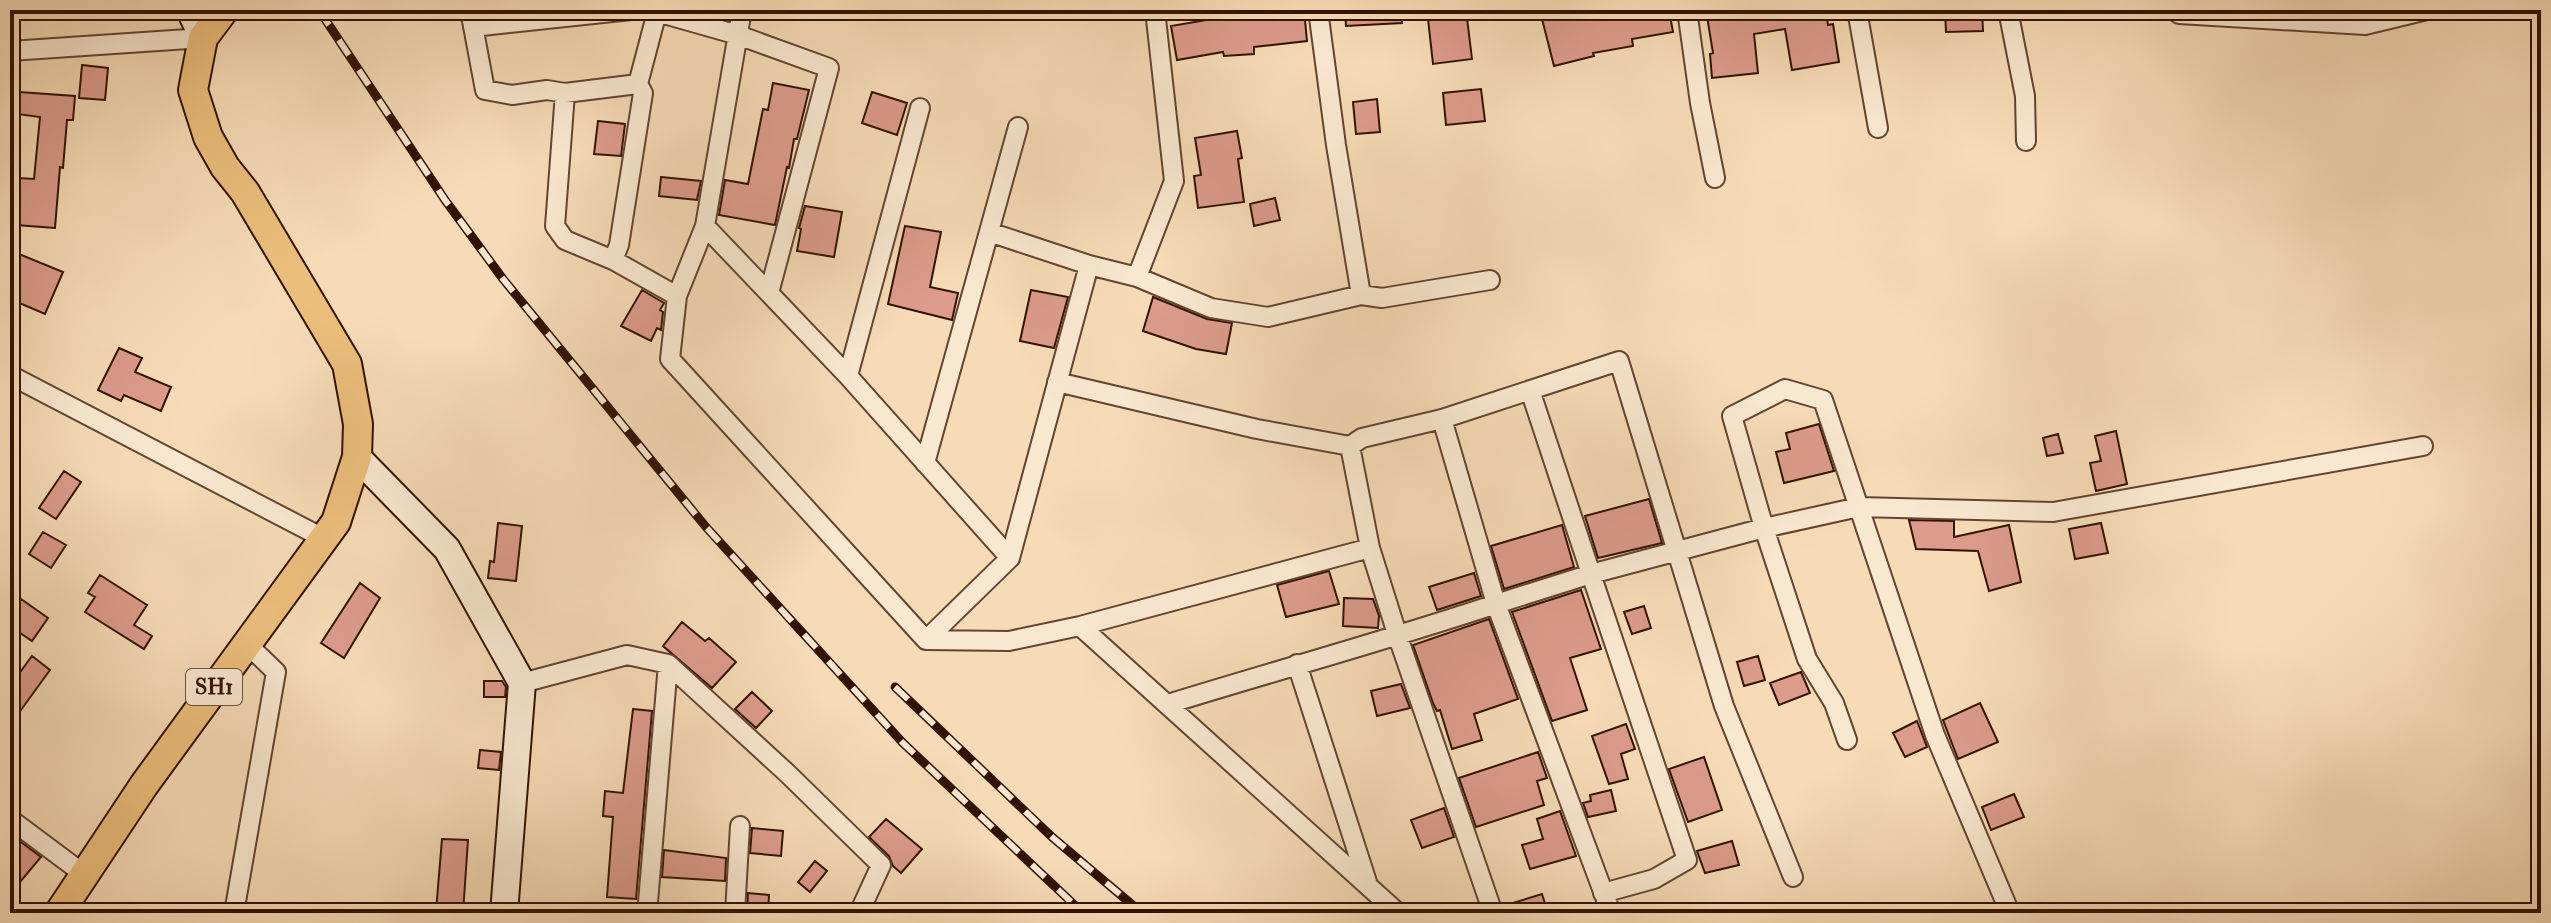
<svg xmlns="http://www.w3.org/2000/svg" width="2551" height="923" viewBox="0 0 2551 923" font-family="'IM FELL Double Pica',serif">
<rect width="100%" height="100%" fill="#f6dbb6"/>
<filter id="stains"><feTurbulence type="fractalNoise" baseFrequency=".0025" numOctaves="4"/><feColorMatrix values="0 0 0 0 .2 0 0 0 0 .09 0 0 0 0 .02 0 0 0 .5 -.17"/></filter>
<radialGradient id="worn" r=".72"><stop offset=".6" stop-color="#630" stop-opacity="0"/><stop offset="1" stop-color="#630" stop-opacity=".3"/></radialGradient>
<path fill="#dc9b8b" stroke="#321203" stroke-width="2" d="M1272 10H1304L1307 41 1254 47V54L1224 56 1223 52 1177 60 1171 26 1224 17 1272 12Z
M1345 10H1401L1402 23 1346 26Z
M1427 10H1466L1472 59 1433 64Z
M1579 10H1583V14L1604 10H1669L1673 32 1632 39 1633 46 1593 53 1594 56 1554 66 1542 19Z
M1706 10H1826L1828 25 1833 24 1839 62 1792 70 1785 29 1754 34 1758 73 1712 78 1710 54 1713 53Z
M1945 10H1982L1983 31 1946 32Z
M82 65 108 68 105 100 79 98Z
M773 83 809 90 797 139H794L789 168 787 167 775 225 719 215 725 180 748 184 763 109 768 110Z
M1481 89 1485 121 1446 125 1443 93Z
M19 92 75 96 73 120H67L63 168 60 167 55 228 16 225 19 178 34 179 40 117 17 114Z
M872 92 907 103 897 135 862 123Z
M1377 99 1380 132 1356 134 1353 102Z
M598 121 625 124 621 156 594 154Z
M1237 131 1242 158 1238 159 1244 202 1198 208 1194 176 1201 175 1195 138Z
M661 177 701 181 697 200 659 196Z
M1275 198 1280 220 1254 226 1250 204Z
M805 206 842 212 834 257 797 251 801 229 799 228Z
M905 226 941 232 930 287 958 293 952 320 888 304Z
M19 254 63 272 45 314 10 299V275Z
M642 290 664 303 660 310 663 312 661 330 657 328 651 341 621 326Z
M1031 290 1068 297 1054 348 1020 341Z
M1153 297 1207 319 1232 323 1226 354 1196 349 1143 331Z
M119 348 142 358 135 372 171 387 161 411 124 395 121 401 98 390Z
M1819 424 1834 471 1784 483 1776 452 1790 449 1786 433Z
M2116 431 2127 484 2096 491 2090 463 2101 461 2095 436Z
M2058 434 2063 453 2047 456 2043 438Z
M64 471 81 482 56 519 39 508Z
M1649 499 1662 543 1598 558 1585 516Z
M1909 520 1954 521V537L2009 525 2021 582 1989 591 1978 551 1916 549Z
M498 523 522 526 516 581 488 578 490 561 494 562Z
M2101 523 2108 553 2075 559 2069 529Z
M1562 525 1574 567 1504 589 1491 546Z
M43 532 66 545 51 568 29 554Z
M1329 571 1339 604 1286 617 1277 585Z
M1474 573 1481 596 1437 610 1429 587Z
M100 575 147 605 134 625 152 636 144 649 85 612 95 597 88 593Z
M360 583 380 598 344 658 321 643Z
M1581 590 1601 649 1570 658 1587 710 1552 721 1512 612Z
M1344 598 1373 599 1379 616 1378 628 1343 626Z
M21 599 48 618 32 641 10 626V616Z
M1644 606 1651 628 1632 634 1624 612Z
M1489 619 1518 699 1474 714 1482 740 1452 749 1440 710 1437 711 1433 703 1413 645Z
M682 622 705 641 709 638 736 662 712 688 663 646Z
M32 656 50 670 10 725V686Z
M1758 656 1765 680 1744 686 1737 662Z
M1801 672 1810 693 1779 705 1770 683Z
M484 681H502L506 687 505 697H484Z
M1401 684 1410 708 1377 716 1371 691Z
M752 692 772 711 756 728 735 709Z
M1980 703 1998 742 1958 759 1943 720Z
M633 709 652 711 636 899 607 897 613 817 603 816 605 791 623 793Z
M1917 721 1927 747 1905 757 1893 733Z
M1626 724 1635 749 1621 754 1628 779 1609 784 1592 736Z
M480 750 501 752 499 770 478 768Z
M1538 752 1547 778 1537 781 1544 805 1476 827 1459 778Z
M1704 757 1722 810 1688 822 1669 769Z
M1611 790 1616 811 1588 817 1583 803 1591 801 1590 795Z
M2014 794 2024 817 1991 830 1982 807Z
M1444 808 1454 837 1422 848 1411 820Z
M1560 811 1576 856 1530 869 1522 845 1543 839 1537 819Z
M886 819 922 849 901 873 893 866 889 856 869 837Z
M752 828 783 831 781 856 750 853Z
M10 834 41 857 10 894Z
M442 839 468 840 463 913 436 911Z
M1732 841 1739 865 1705 873 1697 851Z
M664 850 726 858 725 881 662 877Z
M815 861 827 871 810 892 798 882Z
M748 893 769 895 768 913H747Z
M1542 894 1548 913H1505L1503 906Z"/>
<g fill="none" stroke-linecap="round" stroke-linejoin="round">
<defs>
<path id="street" d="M470 10 485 90 512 95 547 90 565 93 638 84
M1318 10 1336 145 1361 295
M1687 10 1700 103 1715 178
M1857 10 1878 128
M2008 10 2025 96 2026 141
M2179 14 2365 25 2427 10
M473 27 631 10
M10 51 203 38
M565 93 555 226 565 240 613 260 677 296 670 359 926 640 1009 641 1080 626 1398 913
M705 226 848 376 1010 558
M989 232 1089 265 1137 277 1211 308 1268 317 1361 295 1382 298 1490 280
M613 260 619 245 643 93 638 84 657 12 738 35 829 68 769 293
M1137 277 1174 181 1155 10
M677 296 705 226 742 10
M10 375 323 538
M848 376 920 108
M1057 382 1257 429 1350 446
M1442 419 1496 604 1591 574 1530 390
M925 463 1018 127
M1080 626 1370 548
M926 640 1010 558 1089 265
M1297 664 1367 882
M522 683 627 655 668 664 788 774 881 865 859 913
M1168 704C1278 670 1388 640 1496 604L1611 913
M1847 740 1834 703 1807 659 1764 528 1732 416 1785 389 1823 400 1935 735 2010 913
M10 819 85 875
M1603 893 1654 879 1687 860 1591 574 1764 528 1859 507 2053 512 2423 446
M648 902 668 664
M234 913 276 672 246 643
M735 913 740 826
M1493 913 1398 637 1370 548 1350 446 1362 438 1442 419 1619 361 1724 706 1793 877"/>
<path id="secondary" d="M190 10 203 38
M357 457 447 549 522 683 504 913"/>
<path id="primary" d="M59 913 144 785 336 522 357 457 358 424 347 364 245 192 225 167 208 137 193 90 203 38 224 10"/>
</defs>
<use href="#street" stroke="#634430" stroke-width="22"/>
<use href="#secondary" stroke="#321203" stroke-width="30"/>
<use href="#primary" stroke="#321203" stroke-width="32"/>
<use href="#street" stroke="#f9e8d0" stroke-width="18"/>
<use href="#secondary" stroke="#f9e8d0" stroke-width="26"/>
<use href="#primary" stroke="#ebbe7b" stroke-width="28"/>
<defs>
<path id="rail" d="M319 10 445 200 503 279 706 527 903 743 1083 913
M895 687 1052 837 1142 913"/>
</defs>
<use href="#rail" stroke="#321203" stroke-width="9"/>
<use href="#rail" stroke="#f9e8d0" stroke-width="6" stroke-dasharray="18" stroke-linecap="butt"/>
</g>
<g text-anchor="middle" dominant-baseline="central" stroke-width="8" stroke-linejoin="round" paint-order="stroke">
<rect fill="#f9e8d0" stroke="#6e5240" stroke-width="2" x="186" y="669" width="56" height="36" rx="6"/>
<g font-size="22" font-weight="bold" fill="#321203">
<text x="214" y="687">SH1</text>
</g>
</g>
<rect width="2551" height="923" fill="none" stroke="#f6dbb6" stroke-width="40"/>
<rect x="12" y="12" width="2527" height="899" fill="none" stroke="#321203" stroke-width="4"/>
<rect x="20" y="20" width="2511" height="883" fill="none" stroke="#321203" stroke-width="2"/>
<rect width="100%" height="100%" filter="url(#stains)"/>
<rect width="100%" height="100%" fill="url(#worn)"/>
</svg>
